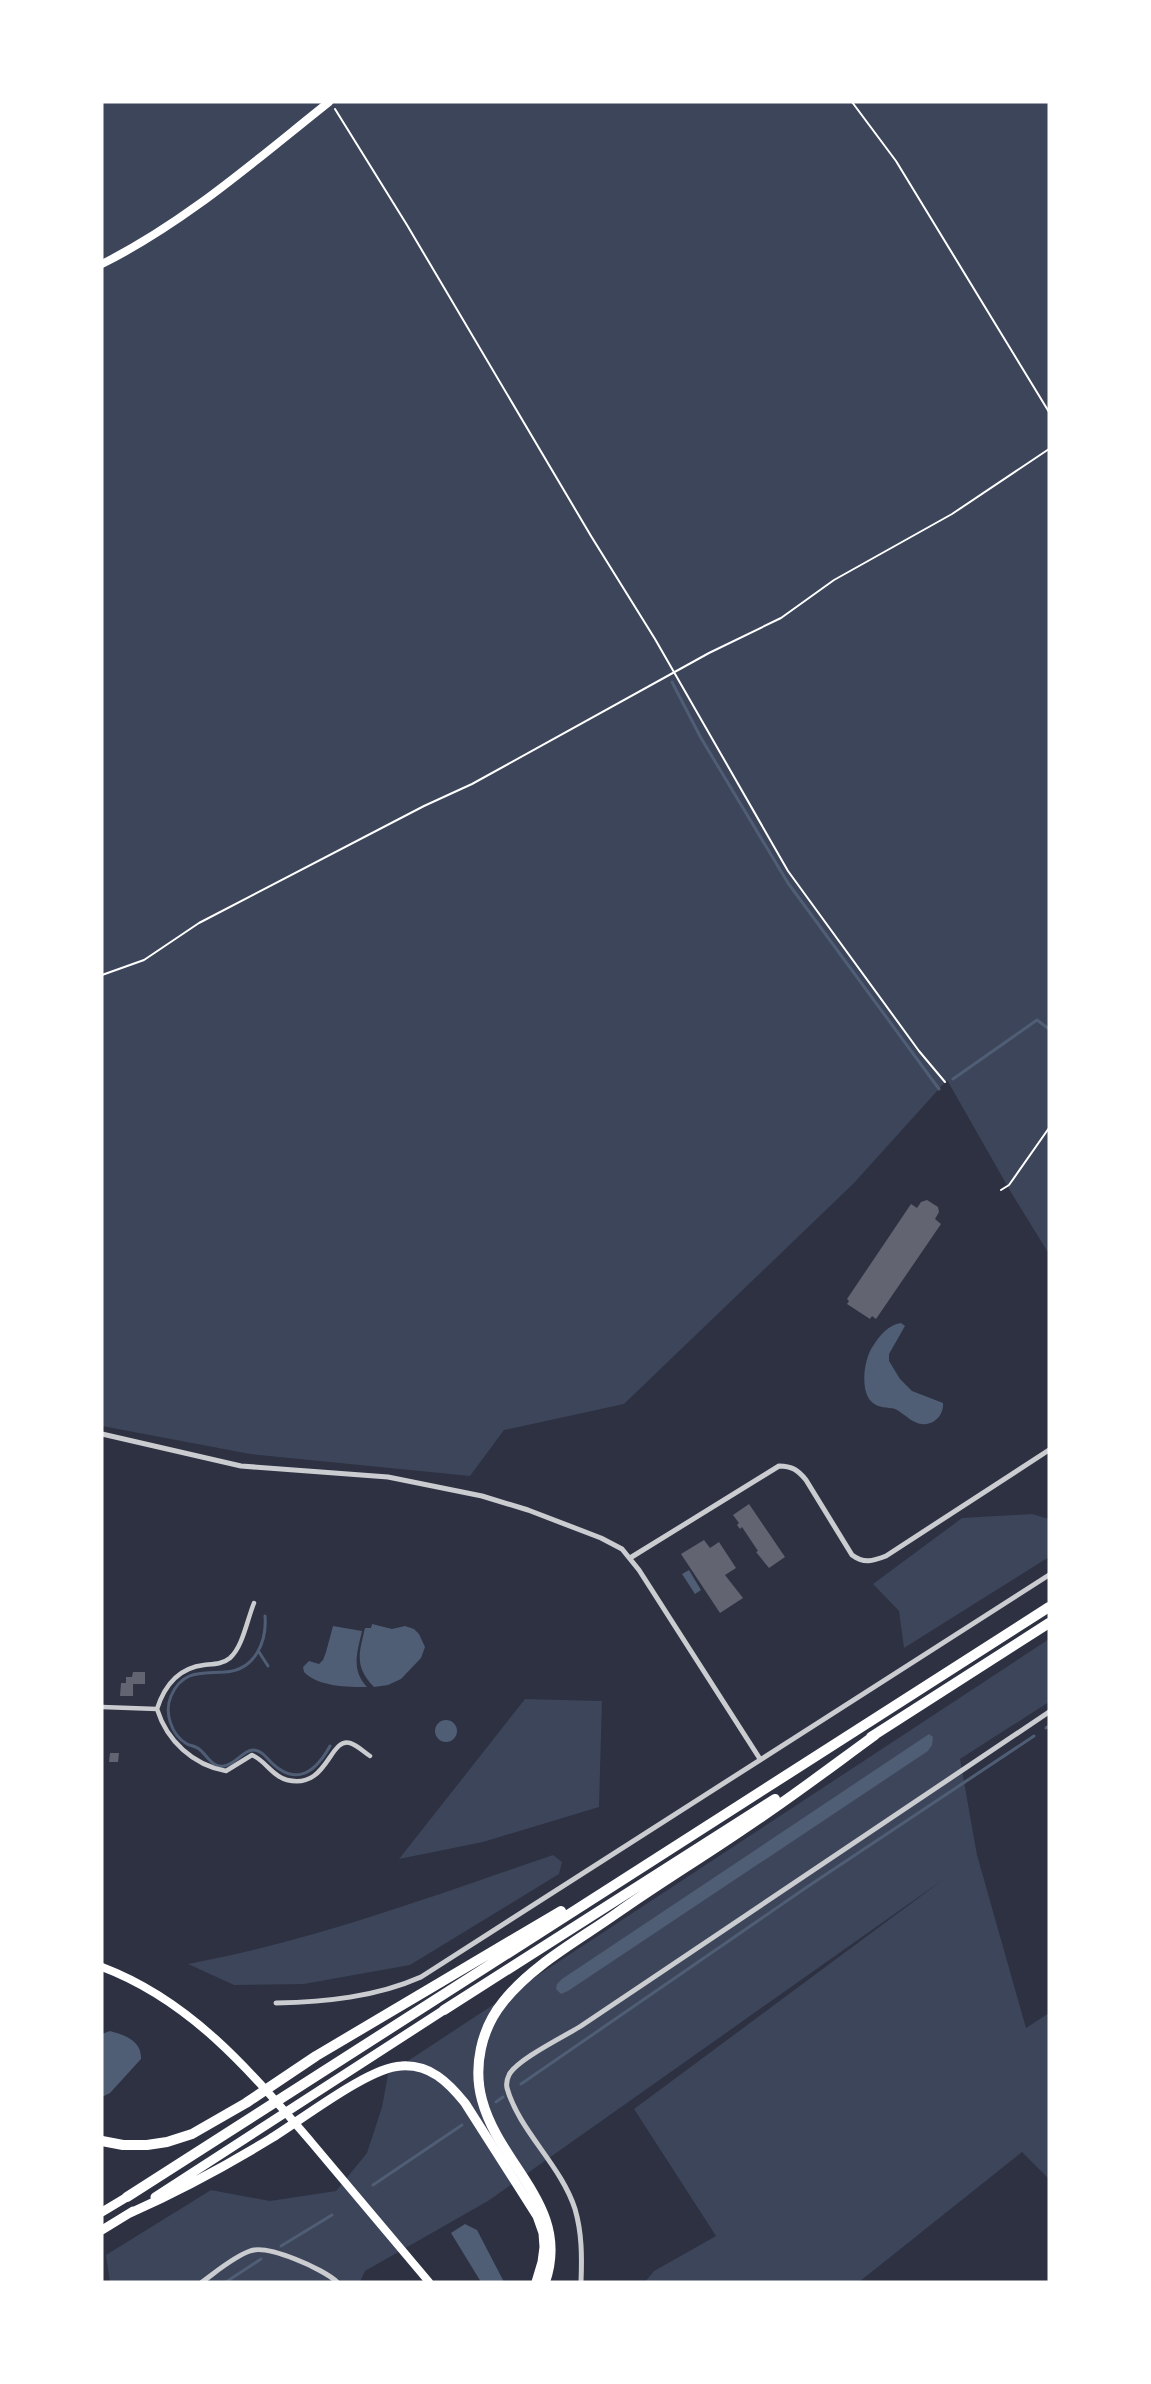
<svg xmlns="http://www.w3.org/2000/svg" width="1151" height="2384" viewBox="0 0 1151 2384" font-family="Signika,sans-serif">
<rect width="100%" height="100%" fill="#2d3142"/>
<path fill="#3c4559" d="M102 102H1049V1254L1012 1194 947 1080 854 1183 624 1404 504 1430 470 1476 250 1454 102 1426Z
M1032 1514 1049 1519V1557L904 1648 899 1611 873 1584 962 1518Z
M1049 1639V1702L960 1759 977 1855 1026 2028 1049 2013V2179L1022 2152 859 2282H645L654 2271 716 2236 634 2109 944 1879 488 2201 365 2271 360 2282H110L106 2255 211 2190 270 2201 336 2191 367 2153 382 2107 388 2074Z
M525 1699 602 1701 599 1807 483 1842 399 1859Z
M553 1855 562 1862 559 1874 410 1965 304 1984 234 1985 188 1964C313 1941 433 1896 553 1855Z"/>
<path fill="#4f5d75" d="M901 1323 905 1326 889 1354V1361L900 1379 912 1391 943 1403C944 1418 929 1429 915 1422 908 1419 902 1412 895 1409 888 1407 878 1408 873 1403 859 1393 864 1358 873 1346 880 1335 888 1325 901 1323Z
M689 1570 701 1590 695 1594 682 1574Z
M372 1624 392 1629 405 1626 414 1629 419 1634 425 1647 421 1658 401 1679 388 1685 374 1687C354 1666 359 1654 365 1628H371Z
M333 1626 362 1631C357 1653 351 1670 367 1687 347 1687 319 1687 304 1672L303 1667 309 1661 319 1664 323 1660 326 1652Z
M435 1731a11 11 0 1 1 22 0a11 11 0 1 1-22 0Z
M929 1734 933 1737 932 1745 928 1751 568 1991 561 1994 556 1989 557 1984 562 1979Z
M110 2031C125 2035 142 2041 141 2059L110 2093 102 2097V2034Z
M465 2224 477 2230 504 2282H481L451 2233Z"/>
<g fill="none" stroke-linecap="round" stroke-linejoin="round">
<path stroke="#4f5d75" stroke-width="3" d="M685 707 672 682 701 738 788 883 939 1089
M953 1079 1037 1020 1049 1029
M265 1616C267 1642 255 1670 225 1672 202 1674 183 1669 171 1696 164 1712 171 1735 187 1744 191 1746 196 1746 199 1749 207 1755 212 1768 224 1766 240 1764 248 1737 267 1758 292 1786 313 1777 330 1746
M259 1652 268 1666
M1046 1728 1049 1726
M521 2084 807 1887 1034 1736
M496 2102 503 2097
M373 2185 462 2125
M281 2246 332 2215
M226 2282 261 2259"/>
</g>
<path fill="#626471" d="M927 1200 938 1207 939 1212 935 1219 941 1224 876 1319 872 1316 870 1319 847 1304 849 1301 847 1299 911 1204 917 1208 921 1202Z
M749 1504 785 1557 769 1568 756 1552 758 1551 742 1527 740 1529 737 1525 739 1523 733 1515Z
M704 1540 710 1548 719 1542 736 1568 725 1575 743 1598 720 1613 681 1554Z
M133 1672H145V1684H133V1696H120L121 1683H126V1677H132Z
M110 1753H119L118 1762H109Z"/>
<g fill="none" stroke-linecap="round" stroke-linejoin="round">
<path stroke="#fff" stroke-width="2" d="M852 102 896 161 1049 412
M335 109 407 225 591 536 655 639 788 871 919 1051 945 1082
M102 975 144 960 199 923 424 806 472 784 709 653 781 618 834 580 952 514 1049 449
M1001 1190 1009 1185 1049 1128"/>
<path stroke="#caccd0" stroke-width="4.5" d="M254 1603C247 1620 243 1646 230 1658 223 1664 213 1664 204 1665 178 1668 164 1687 157 1709 167 1741 193 1765 226 1771L252 1755C266 1761 272 1776 287 1780 328 1790 329 1737 350 1743 357 1745 364 1752 370 1756
M102 1707 157 1709"/>
<path stroke="#caccd0" stroke-width="5" d="M102 1434 241 1466 388 1477 482 1496 528 1510 601 1538 622 1549 639 1570 760 1759
M630 1558 779 1466C792 1466 798 1470 806 1480L852 1555C864 1564 873 1561 886 1556L1049 1450
M276 2003C325 2002 376 1997 421 1977L1049 1575
M202 2282C216 2272 233 2257 250 2251 267 2244 324 2269 337 2282
M581 2282C582 2257 582 2233 575 2209 561 2165 519 2131 507 2088 506 2083 507 2079 509 2075 516 2060 565 2036 581 2026L1049 1712"/>
<path stroke="#fff" stroke-width="8" d="M102 264C186 222 256 160 329 102
M102 1967C192 2001 251 2072 312 2143 351 2189 390 2236 429 2282"/>
<path stroke="#fff" stroke-width="9" d="M155 2197 444 2010
M102 2212 127 2197
M128 2214C177 2192 224 2167 270 2139 300 2121 369 2067 401 2066 430 2064 448 2082 465 2103L537 2216 543 2233 544 2247 542 2262 536 2282
M102 2230 133 2211"/>
<path stroke="#fff" stroke-width="10" d="M871 1737 1049 1623
M444 2010 775 1799
M102 2141 123 2145H147L167 2142 192 2134 246 2103 316 2056 561 1911
M127 2197 1049 1607
M545 2282C571 2207 500 2167 482 2100 473 2067 481 2029 503 2002 532 1965 579 1940 617 1913 658 1884 701 1858 742 1830 788 1800 831 1767 875 1735"/>
</g>
<rect width="1151" height="2384" fill="none" stroke="#ffffff" stroke-width="207"/>
</svg>
